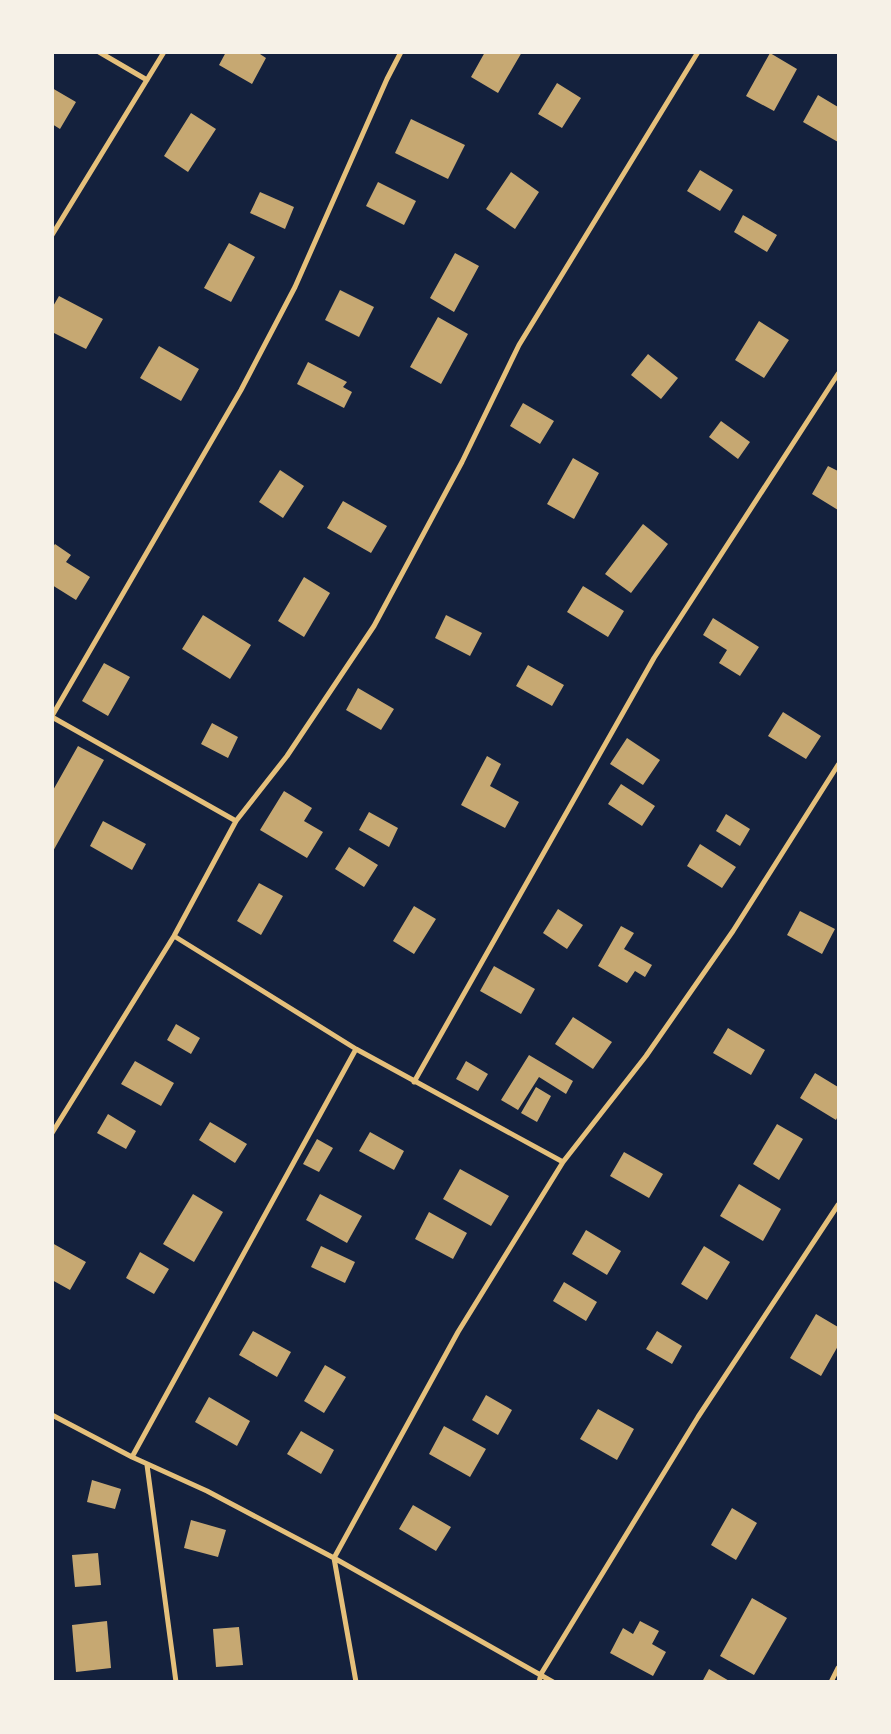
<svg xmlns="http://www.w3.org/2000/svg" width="891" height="1734" viewBox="0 0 891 1734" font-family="'Varela Round',sans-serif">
<rect width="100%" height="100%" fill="#14213d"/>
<path fill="#c6a872" d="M226 52H257L266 58 252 84 219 65Z
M485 52H522L498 93 471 77Z
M770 53 797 69 774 111 746 96Z
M557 83 581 98 562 128 538 114Z
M52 88 76 102 60 129 52 124Z
M818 95 838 107V142L803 122Z
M191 113 216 129 188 172 164 156Z
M411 119 465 145 448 179 395 153Z
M700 170 733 190 720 211 687 191Z
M511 172 539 192 515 229 486 209Z
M378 182 416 201 404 225 366 206Z
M260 192 294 207 285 229 250 213Z
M743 215 777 235 767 252 734 232Z
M229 243 255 257 231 302 204 288Z
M455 253 479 266 454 312 430 298Z
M340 290 374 307 359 337 325 320Z
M59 296 103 319 86 349 52 332V308Z
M438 317 468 334 441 384 410 367Z
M759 321 789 340 764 378 735 360Z
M159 346 199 369 181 401 140 378Z
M648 354 678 378 661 399 631 375Z
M308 362 347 382 343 387 352 392 344 408 297 384Z
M523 403 554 421 540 444 510 426Z
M721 421 750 442 738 459 709 437Z
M573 458 599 473 574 519 547 504Z
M828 466 838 471V510L812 494Z
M280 470 304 486 283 518 259 502Z
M343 501 387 526 371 553 327 528Z
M643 524 668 544 631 593 605 574Z
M55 544 71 555 66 562 90 577 76 600 52 585V548Z
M304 577 330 593 304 637 278 621Z
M583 586 624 611 608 637 567 612Z
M203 615 251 645 230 679 182 649Z
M446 615 482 633 470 656 435 638Z
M713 618 759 647 740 676 719 663 727 650 703 635Z
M104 663 130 677 108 716 82 701Z
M528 665 564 685 552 706 516 686Z
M358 688 394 709 381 730 346 710Z
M783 712 821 736 806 759 768 736Z
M212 723 238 737 228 758 201 744Z
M627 738 660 760 643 785 610 764Z
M78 746 104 760 52 853V792Z
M487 756 501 764 490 786 519 802 505 828 461 805Z
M621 784 655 806 642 826 608 804Z
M284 791 312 808 304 821 323 832 307 858 260 830Z
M369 812 398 828 389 847 359 830Z
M726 814 750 829 740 846 716 831Z
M103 821 146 844 132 870 90 846Z
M700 844 736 867 722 888 687 866Z
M349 847 378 865 364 887 335 869Z
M259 883 283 896 261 935 237 921Z
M414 906 436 919 414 954 393 941Z
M558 909 583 925 567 949 543 933Z
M800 911 835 929 822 954 787 935Z
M621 926 634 933 624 949 652 965 645 977 635 971 627 983 598 966Z
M494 966 535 989 521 1014 480 991Z
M573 1017 612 1042 593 1069 555 1044Z
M176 1024 200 1038 191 1054 167 1040Z
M728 1028 765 1050 751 1075 713 1053Z
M529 1055 573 1081 566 1094 539 1077 518 1110 501 1100Z
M135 1061 174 1083 161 1106 121 1084Z
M466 1061 488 1074 478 1091 456 1079Z
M815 1073 838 1087V1116L836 1120 800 1098Z
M536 1087 551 1096 537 1122 521 1113Z
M108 1114 136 1131 126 1149 97 1133Z
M210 1122 247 1144 235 1163 199 1140Z
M777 1124 803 1139 779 1180 753 1164Z
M370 1132 404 1151 394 1170 359 1151Z
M317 1139 333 1148 319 1172 303 1164Z
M624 1152 663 1174 649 1198 610 1176Z
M460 1169 509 1196 491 1226 443 1199Z
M739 1184 781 1209 763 1241 720 1216Z
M193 1194 223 1212 194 1262 163 1244Z
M320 1194 362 1216 347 1243 306 1220Z
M429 1212 467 1233 453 1259 415 1239Z
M586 1230 621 1251 607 1275 572 1254Z
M52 1243 86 1262 70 1290 52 1280Z
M321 1246 355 1262 345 1283 311 1267Z
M704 1246 730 1262 707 1300 681 1284Z
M140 1252 169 1269 154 1294 126 1278Z
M564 1282 597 1302 586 1321 553 1301Z
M816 1314 838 1327V1346L821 1376 790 1358Z
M253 1331 291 1352 277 1377 239 1355Z
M657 1331 682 1346 672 1364 646 1349Z
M325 1365 346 1377 324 1413 304 1401Z
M486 1395 512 1410 498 1435 472 1420Z
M209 1397 250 1421 237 1446 195 1422Z
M598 1409 634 1429 617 1460 580 1439Z
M444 1426 486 1449 470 1477 429 1454Z
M301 1431 334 1450 321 1474 287 1454Z
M92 1480 121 1489 115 1509 87 1502Z
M413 1505 451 1527 436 1551 399 1529Z
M732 1508 757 1523 736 1560 711 1545Z
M191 1520 226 1530 218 1557 184 1548Z
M98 1553 101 1585 75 1587 72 1555Z
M752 1598 787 1618 754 1675 720 1656Z
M107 1621 111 1668 76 1672 72 1625Z
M640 1621 659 1631 652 1644 666 1652 653 1676 610 1653 623 1628 633 1634Z
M239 1627 243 1665 216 1667 213 1629Z
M709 1669 731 1682H702Z"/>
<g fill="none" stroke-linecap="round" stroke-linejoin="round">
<path stroke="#e5c07b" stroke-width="5" d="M99 52 147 80
M52 235 164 52
M52 716 241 390 295 287 387 79 401 52
M52 717 236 821
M174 936 356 1049 563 1162
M414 1082 654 658 838 374
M52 1133 174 936 236 821 287 756 374 626 462 462 519 345 698 52
M52 1415 132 1457 207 1491 334 1558 553 1682
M132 1457 356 1049
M147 1465 176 1682
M356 1682 334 1558 458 1332 563 1162 646 1056 733 931 838 765
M539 1682 541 1674 698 1417 838 1205
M831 1682 838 1668"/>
</g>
<rect width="891" height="1734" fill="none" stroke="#f6f1e7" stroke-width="108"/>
</svg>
